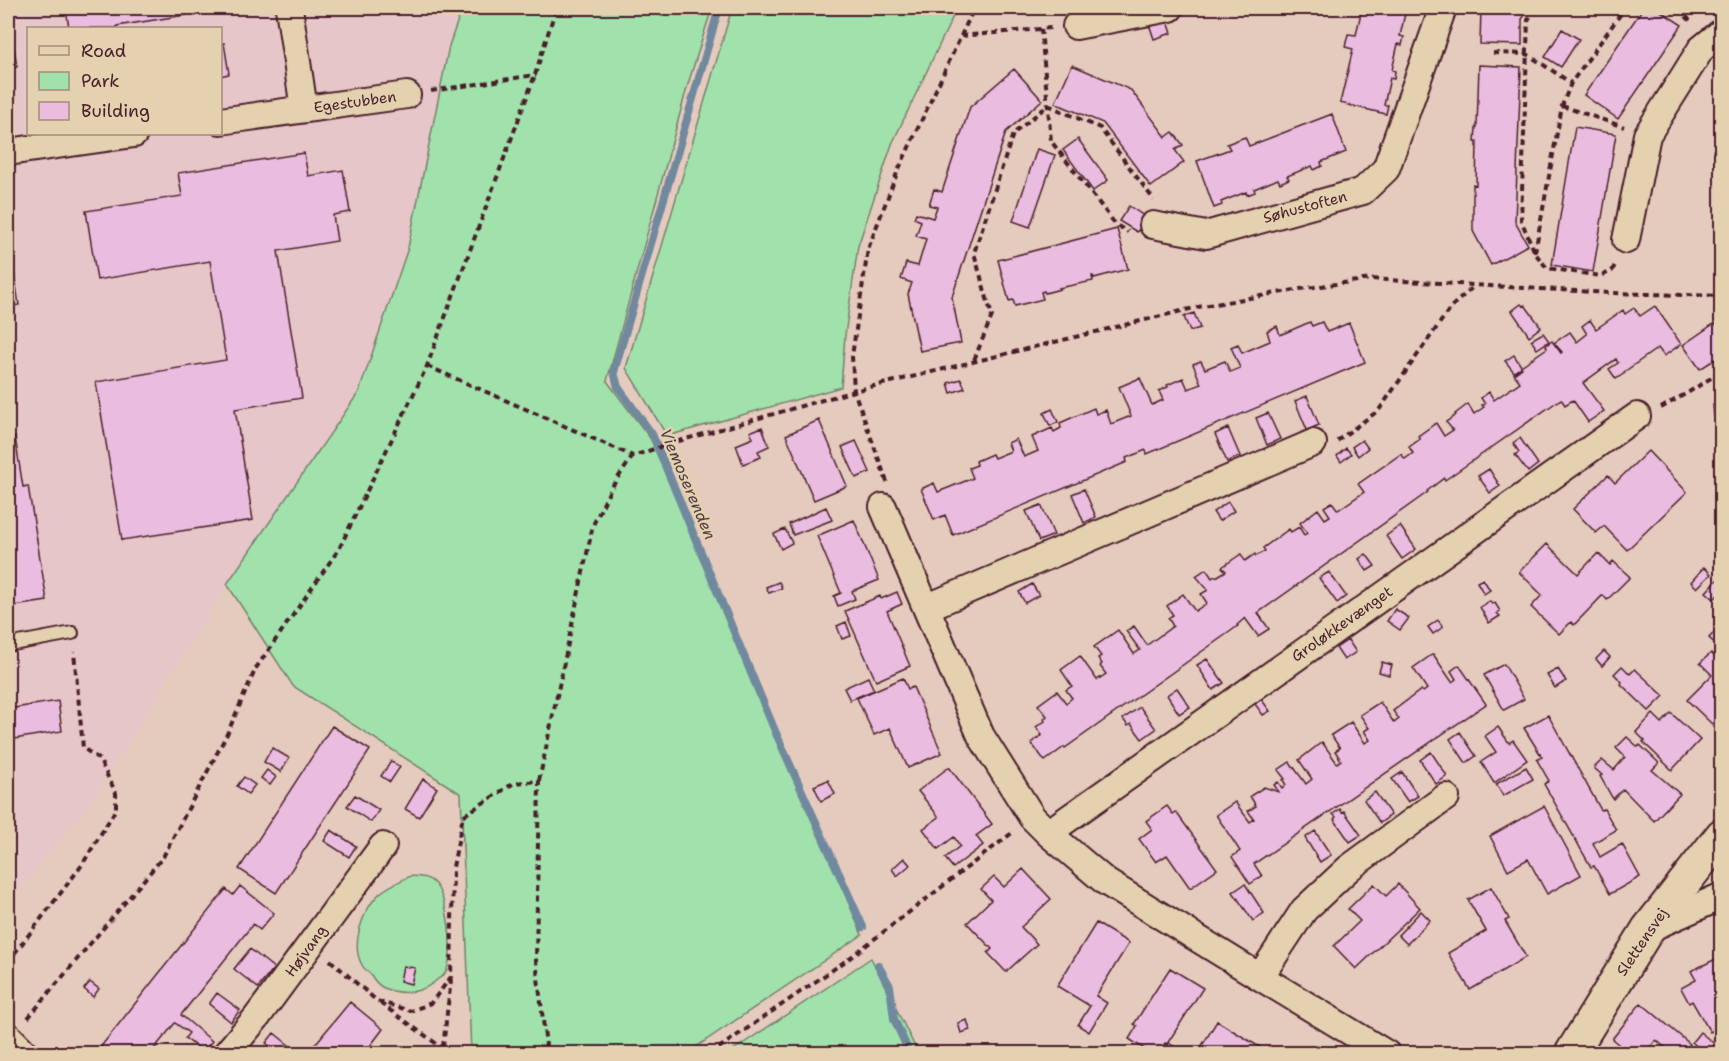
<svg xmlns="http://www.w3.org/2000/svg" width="1729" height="1061" viewBox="0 0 1729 1061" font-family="'Shantell Sans',sans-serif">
<rect width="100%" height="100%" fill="#e5cbbe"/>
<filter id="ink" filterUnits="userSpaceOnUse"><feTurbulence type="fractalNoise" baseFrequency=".0167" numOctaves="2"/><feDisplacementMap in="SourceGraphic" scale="12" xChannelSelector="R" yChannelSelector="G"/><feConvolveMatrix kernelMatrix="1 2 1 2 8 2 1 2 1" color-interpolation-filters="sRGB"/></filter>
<g filter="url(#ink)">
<path fill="#e6c6c8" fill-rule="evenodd" d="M8 8H462L449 46 408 248 359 392 227 584 89 803 8 904ZM28 28H220V134H28Z"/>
<path fill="#a1e2ac" stroke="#76806c" stroke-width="1.5" d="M462 8H712L688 84 607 381 665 458 862 935 687 1053H471L461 794 293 686 227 584 359 392 408 248 449 46Z
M732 8H957L892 144 858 246 845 335 841 387 667 436 626 368Z
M411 876C419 877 426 876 433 882 448 895 456 956 445 973 444 976 441 977 438 979 423 993 403 996 384 988 379 986 374 980 371 975 368 972 364 969 362 965 350 944 363 910 379 894 388 886 400 881 411 876Z
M871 958 918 1053H729Z"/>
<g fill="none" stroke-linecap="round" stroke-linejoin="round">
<path stroke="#70899e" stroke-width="8" d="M719 8 614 372 618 387 652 434 775 731 863 927
M878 965 890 986 894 1019 910 1054"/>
</g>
<path fill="#eabce0" stroke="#4a1f2b" stroke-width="1.5" d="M8 8 17 67 8 69Z
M66 8H229L117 26V28H69Z
M1362 8H1410V10L1406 9 1400 36 1404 37 1402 45 1398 44 1392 70 1395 71 1394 79 1390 78 1384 105H1388L1386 114 1340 103 1353 49 1345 47 1348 34 1356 35Z
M1481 8H1530L1522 19V45L1480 44Z
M1643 8H1656L1682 25 1618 119 1584 95Z
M1167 19 1172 33 1154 39 1149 24Z
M1562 29 1579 39 1561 67 1545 57Z
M224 43 229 74 220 76V44Z
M1072 65 1131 90 1166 137 1173 132 1183 145 1175 150 1184 162 1151 187 1103 123 1055 103Z
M1479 65 1521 67 1515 222 1528 245 1491 265 1473 231V184L1476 185 1477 142H1475L1476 127H1477Z
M1014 69 1042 100 1006 132 952 297 961 343 920 351 908 294 912 283 901 279 906 263 918 266 926 239 916 236 921 221 914 218 916 213 933 218 937 207 929 205 934 189 942 192 970 107Z
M1332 114 1346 152 1321 162 1322 166 1314 170 1312 166 1287 176 1289 179 1280 183 1278 179 1254 189 1255 192 1247 195 1246 192 1221 202 1222 205 1214 208 1197 161 1230 149 1227 144 1245 137 1249 146Z
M1575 127 1616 134 1593 272 1552 265Z
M1078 139 1108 180 1093 191 1063 150Z
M1037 149 1055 155 1030 227 1013 221Z
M304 153 308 176 343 170 350 212 333 215 337 241 278 251 302 398 235 409 253 520 122 540 96 382 226 360 210 261 97 280 86 211 182 196 178 173Z
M1129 206 1147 218 1137 232 1119 221Z
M1117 229 1128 269 1094 278 1093 276H1092L1093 281 1059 288 1060 289 1045 293 1044 291 1041 292 1043 299 1015 306 1013 300 1009 301 998 260Z
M8 231 19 305 8 307Z
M1521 304 1523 306 1525 305 1541 327 1529 336 1512 311Z
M1655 306 1681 344 1664 356 1658 348 1624 372 1625 373 1616 379 1609 369 1618 363 1616 359 1583 383 1604 411 1588 422 1573 400 1565 405 1561 399 1445 480 1444 478 1427 491 1428 492 1258 613 1269 629 1258 636 1245 618 1237 625 1238 626 1065 748 1064 747 1045 761 1031 743 1042 735 1036 727 1045 721 1044 719 1047 716 1038 705 1057 691 1066 703 1072 698 1066 690 1072 686 1061 670 1080 656 1097 680 1106 674 1100 666 1102 664 1098 658 1101 656 1094 647 1118 630 1134 654 1140 650 1126 631 1134 626 1147 645 1173 626 1168 618 1173 615 1167 606 1183 594 1195 611 1207 603 1201 594 1208 590 1196 576 1206 569 1212 578 1215 576 1216 577 1226 571 1222 567 1241 554 1245 561 1255 554 1256 556 1265 551 1263 548 1289 529 1291 532 1299 527 1304 535 1307 533 1300 523 1318 509 1325 519 1330 516 1324 507 1332 502 1338 510 1364 492 1358 484 1401 454 1405 459 1413 453 1409 447 1420 439 1418 436 1436 423 1444 436 1453 430 1446 422 1456 415 1455 414 1468 404 1474 414 1484 407 1482 405 1485 404 1481 398 1489 392 1494 400 1520 382 1514 374 1522 368 1521 367 1514 372 1505 361 1514 355 1521 366 1547 348 1546 345 1552 341 1561 353 1562 352 1554 343 1570 332 1577 342 1587 334 1582 326 1590 320 1596 329 1623 310 1625 314 1634 308 1640 316Z
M1194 313 1200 328 1190 331 1184 317Z
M1310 322 1312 326 1322 322 1327 332 1349 323 1365 362 1147 454 1146 450 1126 458 1127 462 953 535 945 515 934 520 921 489 934 483 938 492 973 478 969 468 977 465 976 461 992 454 994 458 1011 451 1008 443 1016 439 1024 457 1038 451 1032 437 1052 428 1054 432 1061 428 1060 423 1094 408 1096 414 1106 410 1111 424 1131 416 1119 387 1140 378 1152 405 1163 400 1159 391 1168 387 1167 385 1183 378 1188 389 1201 384 1193 364 1201 361 1205 369 1225 361 1230 372 1240 368 1231 347 1238 344 1242 353 1270 341 1267 331 1277 326 1280 335Z
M1715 323 1722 333V355L1700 369 1683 345Z
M1543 333 1549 341 1537 349 1531 340Z
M961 379 965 388 951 393 948 383Z
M1307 396 1319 425 1307 430 1295 401Z
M1722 399V420L1714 416 1713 405Z
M1052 409 1058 422 1050 426 1044 413Z
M1268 413 1280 439 1267 445 1256 418Z
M819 420 847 486 814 500 786 435Z
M762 427 769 446 758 451 761 457 743 464 736 445 753 438 750 432Z
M1228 428 1240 456 1227 462 1215 434Z
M15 437 23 487 28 486 47 601 8 607V438Z
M1520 438 1538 464 1528 472 1515 455 1519 452 1513 443Z
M1362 440 1368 448 1358 456 1352 447Z
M856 441 870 472 856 478 842 447Z
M1346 448 1351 454 1341 462 1337 456Z
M1648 451 1687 492 1627 550 1604 526 1596 533 1573 509 1608 475 1615 483Z
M1489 469 1500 486 1490 493 1478 476Z
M1084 489 1096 517 1084 523 1072 494Z
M1228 502 1234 511 1219 521 1213 512Z
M1041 505 1054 535 1039 541 1026 511Z
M826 507 832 520 793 535 789 524Z
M854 520 879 580 852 591 855 599 838 606 834 596 841 593 817 536Z
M1400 526 1416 549 1402 559 1386 536Z
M785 529 792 543 781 549 774 534Z
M1547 544 1578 574 1598 553 1610 565 1613 561 1630 577 1607 600 1603 595 1574 625 1571 622 1559 634 1531 607 1542 595 1519 572Z
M1366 554 1375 566 1367 571 1359 559Z
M1704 567 1711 574 1697 588 1691 582Z
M1329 572 1346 596 1337 603 1319 578Z
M1483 579 1490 590 1484 594 1477 582Z
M1718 579 1722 583V591L1714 599 1706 592Z
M779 582 782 588 769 593 766 587Z
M1032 584 1039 595 1025 603 1019 592Z
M897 592 902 604 887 611 910 666 876 681 845 611 880 596 881 599Z
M1490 601 1492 604 1495 603 1500 611 1497 613 1500 616 1489 623 1480 607Z
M1395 609 1409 618 1400 630 1387 621Z
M1438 620 1443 627 1433 634 1428 627Z
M846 622 851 636 842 639 837 626Z
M1720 626 1722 628V650L1709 638Z
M1348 640 1356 652 1344 660 1336 648Z
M1604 651 1610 657 1602 666 1596 659Z
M1711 653 1722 663V718L1714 726 1687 700 1712 675 1700 663Z
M1433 654 1452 682 1456 679 1451 671 1459 665 1486 704 1254 864 1262 876 1250 884 1232 857 1240 851 1216 815 1235 802 1250 822 1254 819 1248 811 1256 806 1250 796 1264 787 1279 792 1274 785 1278 782 1282 788 1286 785 1283 780 1285 779 1278 770 1290 762 1306 784 1312 779 1299 760 1322 742 1337 763 1341 760 1335 751 1340 748 1331 735 1351 722 1365 743 1370 740 1364 731 1369 728 1360 715 1380 702 1394 723 1399 719 1393 711 1421 690 1423 692 1427 689 1413 668Z
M1207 659 1224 683 1213 690 1197 665Z
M1382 662 1392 665 1389 675 1379 672Z
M1504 664 1524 699 1504 710 1484 675Z
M1622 666 1630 674 1635 669 1664 696 1649 711 1621 684 1622 682 1614 674Z
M1558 669 1566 681 1555 688 1547 675Z
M868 677 874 690 850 700 844 688Z
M903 678 908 689 913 687 942 753 908 768 890 728 874 735 857 698Z
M1177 688 1190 707 1179 714 1167 695Z
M1261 699 1270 711 1263 715 1255 704Z
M58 701 62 731 8 740V709Z
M1140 707 1156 729 1142 739 1131 724 1128 726 1123 719Z
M1671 713 1700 740 1672 770 1643 742 1645 741 1636 732 1653 714 1662 723Z
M1548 715 1601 810 1604 809 1616 830 1593 843 1600 857 1622 844 1640 877 1610 894 1594 866 1591 867 1544 784 1549 781 1537 760 1542 757 1524 728Z
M332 726 370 750 276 893 239 869Z
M1498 727 1509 743 1513 740 1527 760 1494 783 1481 762 1496 752 1485 736Z
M1460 732 1476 756 1466 763 1450 739Z
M1627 737 1638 747 1640 745 1659 763 1652 770 1680 794 1654 821 1623 789 1613 799 1600 776 1602 775 1594 768 1602 760 1614 770 1625 757 1616 748Z
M272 748 289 758 281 772 264 762Z
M1431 752 1447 776 1436 784 1420 760Z
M391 761 400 767 390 782 381 776Z
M949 767 992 824 976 836 983 845 953 868 945 858 960 846 954 837 938 849 923 829 939 817 918 791Z
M1526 767 1533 779 1503 796 1496 784Z
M267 770 276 777 270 785 261 778Z
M1402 772 1418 796 1408 802 1392 779Z
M244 777 255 785 248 794 237 786Z
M423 779 437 788 419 817 405 809Z
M828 780 835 794 821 801 814 786Z
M1375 792 1391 815 1380 823 1364 800Z
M355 795 379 810 371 822 347 806Z
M1167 806 1173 814 1176 812 1217 869 1190 888 1167 855 1156 862 1139 839 1152 829 1146 821Z
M1544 806 1581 875 1547 894 1528 859 1508 870 1490 836Z
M1340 809 1342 812 1344 811 1361 835 1350 842 1334 819 1336 817 1333 814Z
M331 830 356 846 349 857 324 841Z
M1315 831 1331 855 1320 862 1305 838Z
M904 858 910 865 897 876 892 869Z
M1023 869 1051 899 1021 927 1037 944 1006 972 988 953 992 949 967 923 991 900 981 889 994 877 1004 887Z
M1245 884 1264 913 1253 921 1233 892Z
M1374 884 1386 896 1398 884 1420 908 1356 969 1334 946 1360 921 1348 909Z
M240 886 274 913 260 930 253 924 181 1015 212 1041 203 1052 185 1038 189 1033 175 1023 150 1054H95L226 889 233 895Z
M1491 887 1509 919 1505 921 1526 957 1470 990 1448 953 1486 931 1468 900Z
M1421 911 1430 920 1407 944 1398 935Z
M1096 923 1129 943 1096 996 1107 1003 1089 1032 1078 1025 1090 1006 1057 986Z
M250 949 274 968 258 988 234 969Z
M1722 956V1031L1719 1027 1710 1032 1692 1001 1689 1003 1681 988 1696 980 1691 971Z
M403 966 415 968 411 984 400 981Z
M1170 968 1203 988 1167 1044 1165 1043 1158 1054H1152L1129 1039 1137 1026 1134 1024Z
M90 982 99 989 93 997 84 989Z
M217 993 240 1010 231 1022 209 1004Z
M350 1002 383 1029 364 1054H307Z
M1641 1003 1690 1044 1682 1054H1673L1656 1040 1651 1046 1659 1052 1658 1054H1630L1612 1039Z
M967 1020 970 1030 961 1033 958 1023Z
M1217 1021 1271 1054H1201L1198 1052Z
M1700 1032 1717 1046 1711 1054H1706L1692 1042Z
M274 1033 300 1054H279L266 1043Z
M1169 1043 1181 1051 1180 1054H1163Z"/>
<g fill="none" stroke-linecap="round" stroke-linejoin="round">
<defs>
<path id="service" d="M8 645 72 633"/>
<path id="minor" d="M289 8 304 109
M1076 26 1170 8
M220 121 407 95
M8 152 134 134
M1153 225 1206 235 1363 191 1386 169 1443 8
M1626 240 1647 135 1701 49 1722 32
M883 507 981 736 1032 817 1048 833 1637 416
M928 607 1313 443
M1048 833 1106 882 1260 977 1387 1054
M1648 929 1722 896
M1260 977 1304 910 1349 868 1446 797
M8 1036 26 1054
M226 1054 257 1017 383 846"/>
<path id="tertiary" d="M1571 1054 1648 929 1722 835"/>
</defs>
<use href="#service" stroke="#4a1f2b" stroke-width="16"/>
<use href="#minor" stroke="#4a1f2b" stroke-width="30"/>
<use href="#tertiary" stroke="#4a1f2b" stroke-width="36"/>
<path stroke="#4a1f2b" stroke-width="4" stroke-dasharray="6 4.5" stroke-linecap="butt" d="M1536 8 1528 20 1521 220 1535 253 1547 268 1601 276 1612 271 1615 265
M1679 8 1692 23
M1041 29 1051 141 1116 225 1128 232
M961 36 1051 28
M1493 53 1527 54 1571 83
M431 91 535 75 556 8
M1562 106 1624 127
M1535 252 1562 106 1571 83 1625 8
M974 360 992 316 974 253 1013 134 1048 105 1100 128 1154 200
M427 366 633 456
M1661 408 1689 392 1722 371
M1337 441 1379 410 1451 307 1474 286
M887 482 854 391 852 356 868 249 897 173 974 8
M539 781 593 525 611 488 633 456 672 443 854 391 1198 307 1300 289 1371 279 1610 293 1722 296
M330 960 377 1001 411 1011 431 1003 451 977 453 867 463 816 514 783 539 781 536 961 547 1054
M8 962 82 865 116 809V793L99 759 83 748 74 652
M380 1003 451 1054
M28 1018 163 857 227 734 256 668 339 549 427 366 535 75
M443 1047 451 979
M710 1054 847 960 1012 833"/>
<use href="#service" stroke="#e3d1af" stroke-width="12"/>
<use href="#minor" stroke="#e3d1af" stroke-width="26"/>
<use href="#tertiary" stroke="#e3d1af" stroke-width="32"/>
</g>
</g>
<g text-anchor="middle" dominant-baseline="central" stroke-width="5" stroke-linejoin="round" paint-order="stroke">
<g font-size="15" fill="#4a1f2b" stroke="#e3d1af">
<text transform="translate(355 102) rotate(-8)">Egestubben</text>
<text transform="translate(1305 207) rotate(-15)">Søhustoften</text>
<text transform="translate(1342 624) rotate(-35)">Groløkkevænget</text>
<text transform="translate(1642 942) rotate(-56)">Slettensvej</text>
<text transform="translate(306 951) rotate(-54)">Højvang</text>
</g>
<g font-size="16" font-style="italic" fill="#533a48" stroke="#e3d1af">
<text transform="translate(688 484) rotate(67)">Viemoserenden</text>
</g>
</g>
<rect width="1729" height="1061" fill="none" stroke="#e3d1af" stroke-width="30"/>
<rect x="15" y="15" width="1699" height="1031" fill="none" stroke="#4a1f2b" stroke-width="2" filter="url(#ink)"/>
<rect x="27" y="27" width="195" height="108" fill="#e3d1af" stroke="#a68a7a" stroke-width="1.5"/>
<rect x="39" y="46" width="30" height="9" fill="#e3d1af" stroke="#a68a7a" stroke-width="1.5"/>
<text x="81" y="57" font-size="18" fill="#4a1f2b">Road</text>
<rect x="39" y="72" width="30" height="18" fill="#a1e2ac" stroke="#a68a7a" stroke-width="1.5"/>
<text x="81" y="87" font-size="18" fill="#4a1f2b">Park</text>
<rect x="39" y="102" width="30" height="18" fill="#eabce0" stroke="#a68a7a" stroke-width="1.5"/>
<text x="81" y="117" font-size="18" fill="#4a1f2b">Building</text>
</svg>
